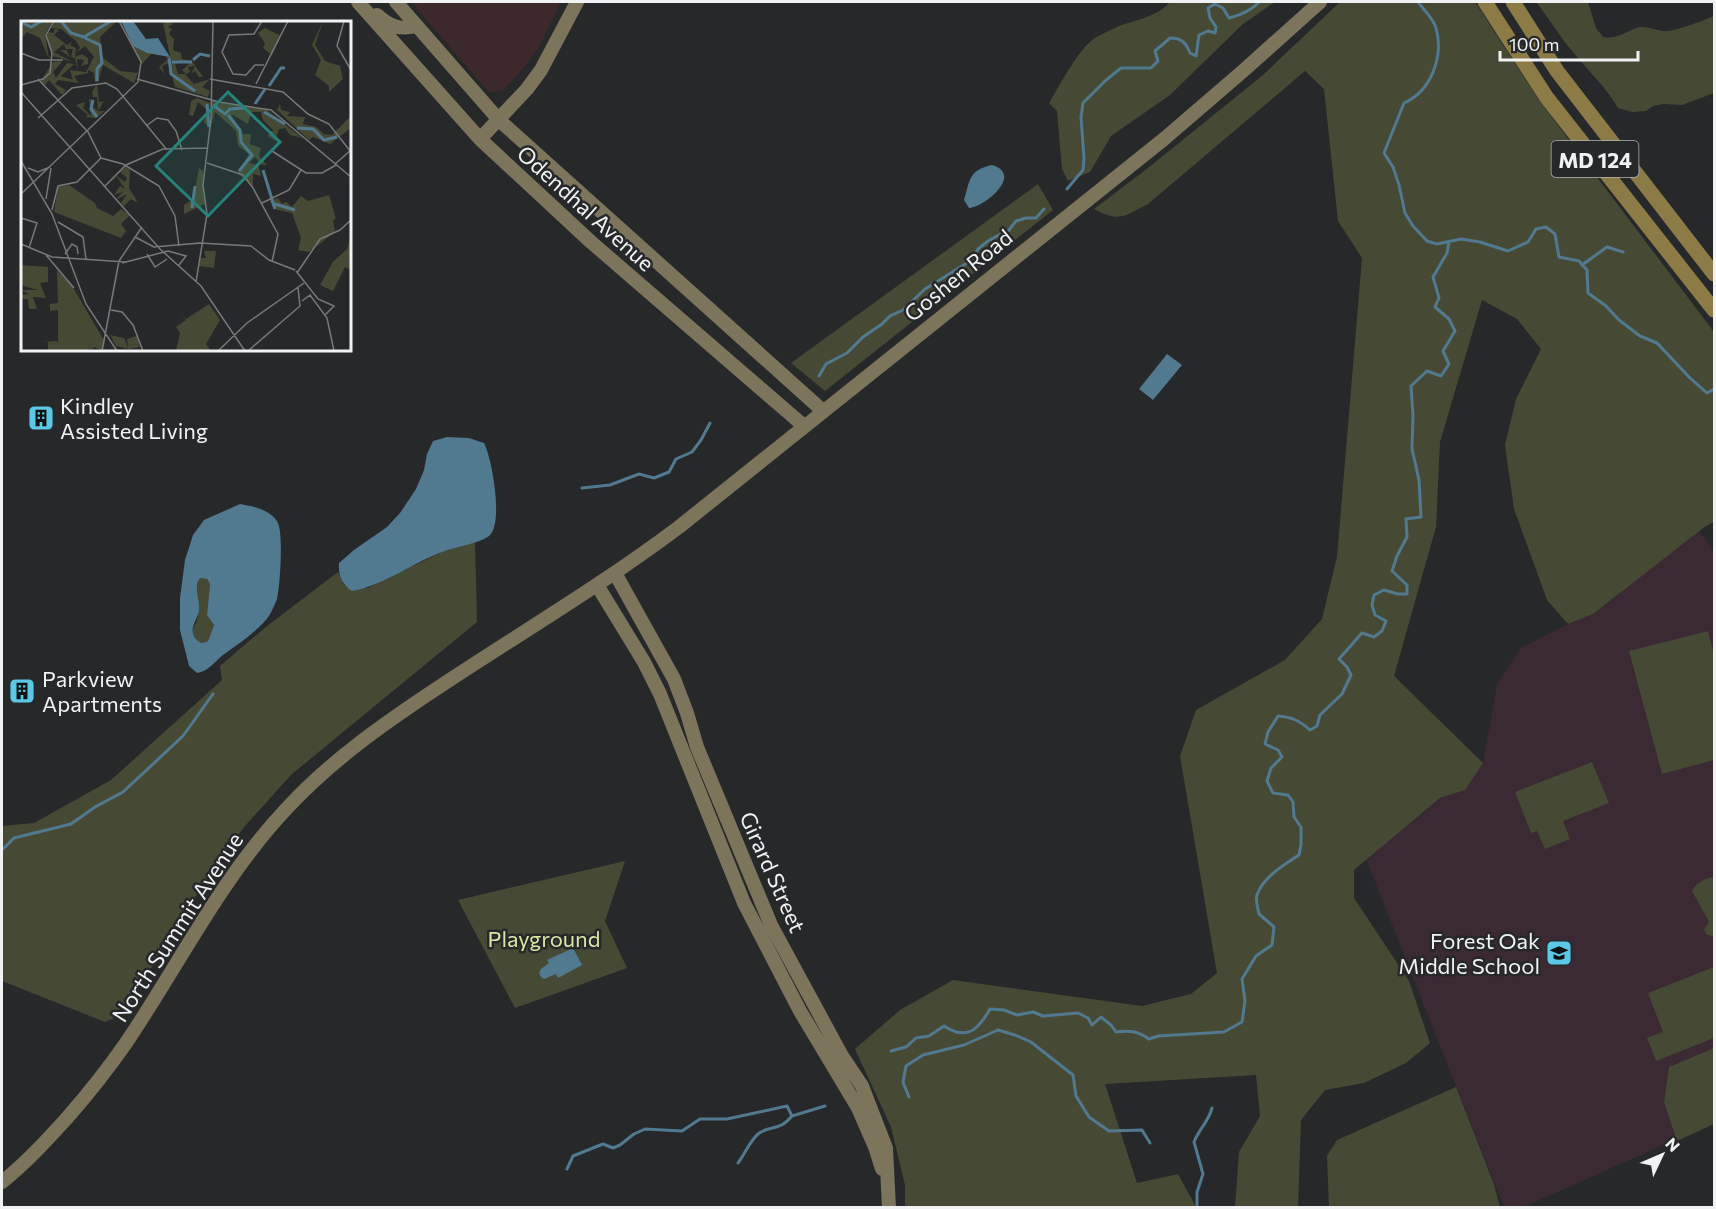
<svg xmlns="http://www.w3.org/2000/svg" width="1716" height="1209" viewBox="0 0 1716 1209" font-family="Commissioner,sans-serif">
<rect width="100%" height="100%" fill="#26282a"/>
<path fill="#3d292c" d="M411 2H410H561L539 47 528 62 511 82 502 91 489 92Z"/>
<path fill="#3b2933" d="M1699 531 1714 551V1048L1669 1067 1664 1102 1677 1139 1524 1207H1504L1366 859 1441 798 1465 789 1483 763 1497 684 1521 648 1568 624 1593 614Z"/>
<path fill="#464a34" d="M1170 2H1275L1243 24 1170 95 1111 136 1090 172 1068 181 1062 169 1057 111 1049 103C1060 85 1078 49 1095 38 1104 33 1115 27 1125 24 1141 19 1159 15 1170 2Z
M1340 2H1475L1541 103 1714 332V522L1706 526 1593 614 1568 624 1547 600 1514 509 1505 445 1516 399 1541 349 1517 319 1482 300 1440 442 1436 527 1394 676 1483 763 1465 790 1440 798 1354 870V898L1409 981 1430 1043 1406 1063 1364 1083 1325 1090 1301 1120 1298 1207H1235L1239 1152 1260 1116 1256 1075 1105 1084 1137 1183 1178 1174 1196 1207H905V1185L891 1127 855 1049 900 1010 953 980 1142 1006 1191 994 1217 973 1180 756 1196 710 1285 660 1322 619 1337 557 1362 258 1338 221 1324 89 1305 71 1148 204C1124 216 1120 223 1094 209L1148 168 1263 75Z
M1536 2H1588L1596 28 1603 37C1618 40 1627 30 1640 27 1650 26 1659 32 1668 31 1678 30 1705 20 1714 16V93L1682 105 1664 104 1653 106 1646 111 1632 112 1618 108C1606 87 1588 71 1573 52 1559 36 1549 18 1536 2Z
M1038 184 1053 210 825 391 791 363Z
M475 542 477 622 292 774 244 827 185 912 124 1014 105 1022 2 981V826L34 823 111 780 222 680 220 666 267 626 338 572 344 585 368 588 444 551Z
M200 577 207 579 210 584 207 615 214 625 208 641 202 643C197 641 194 638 193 633 192 628 196 624 197 620 198 618 198 612 198 610 199 599 194 586 200 577Z
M1708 631 1714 655V760L1662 774 1629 651Z
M1592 762 1609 803 1563 821 1570 839 1545 849 1537 831 1531 833 1515 792Z
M625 861 605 921 627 968 515 1008 458 900Z
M1714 877V937L1706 934 1704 929 1709 922 1692 891C1696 882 1706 878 1714 877Z
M1714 967V1038L1656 1061 1647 1038 1663 1032 1648 993Z
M1714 1048V1124L1677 1141 1664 1102 1669 1067Z
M1456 1087 1494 1184 1500 1207H1329L1327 1156 1337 1140Z"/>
<path fill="#51798f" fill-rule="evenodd" d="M992 165C1024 174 985 207 969 208L964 200C970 181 968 170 992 165Z
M1167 354 1182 365 1153 400 1139 389Z
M447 437 469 438 484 443C492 458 504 524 489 536 480 543 456 547 445 551 413 562 386 585 352 591 342 584 338 576 339 563L354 550 387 527 400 513 416 489 424 470 427 454 433 441Z
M240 504C252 506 269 509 277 521 284 531 280 586 277 599 275 604 272 611 269 616 257 632 239 643 223 655 213 663 209 671 197 673L189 666 180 630V598L185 560 193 535 204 520ZM200 578 207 579 210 584 207 615 214 625 208 641 202 643C197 641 194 638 193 633 191 626 198 618 199 610 200 599 193 587 200 578Z
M573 948 582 965 558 978 556 974 544 979 541 977 539 973 541 969 549 963 547 960Z"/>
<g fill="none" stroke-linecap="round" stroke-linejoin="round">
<path stroke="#51798f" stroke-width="3" d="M1418 2C1423 9 1434 19 1436 28 1444 57 1431 91 1404 103L1384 153 1393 167 1399 185 1405 213 1413 226 1427 241 1437 244 1461 239 1480 242 1508 251 1528 242 1536 229 1546 227 1555 234 1559 257 1579 261 1587 270 1588 293 1606 306 1619 320 1640 336 1657 343 1690 378 1707 393 1714 389
M1067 189 1083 170 1084 158 1081 117 1083 103 1105 81 1121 68H1151L1158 61 1155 51 1170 38C1182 38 1186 43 1190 53L1196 56 1199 35 1208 31 1215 33 1216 27 1210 18 1208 8 1215 4 1223 8 1229 18C1241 15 1251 11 1259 2
M1582 265 1607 247 1623 252
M819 376 826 364 847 353 863 337 882 324 890 316 903 310 925 289 972 260 978 249 988 241 999 235 1006 234 1016 221 1026 218H1036L1044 209
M582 488 610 485 639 474 654 478 669 472 676 459 692 452 701 440 710 423
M2 850 14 838 71 824 95 807 123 792 183 736 213 694
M891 1051 906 1047 916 1038 929 1036 944 1026C967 1041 978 1030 990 1009L1004 1010 1017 1015 1033 1012 1043 1016 1078 1013 1088 1018 1092 1025 1101 1017 1111 1025 1116 1032C1129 1030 1138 1031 1149 1039L1158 1036 1224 1032 1242 1022 1245 1001 1242 979 1256 956 1272 945 1274 927 1259 914C1258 908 1255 900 1257 895 1263 877 1284 865 1299 855L1301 844V827L1294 817 1293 802 1288 795 1273 793 1267 781 1271 768 1282 757 1278 750 1265 744 1268 732 1278 716C1292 717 1300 721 1310 730L1317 726 1320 715 1342 694 1351 675 1347 667 1339 659 1362 633 1374 637 1382 631 1386 621 1375 615 1372 605 1374 595 1384 590 1398 594H1407V585L1392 571 1397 556 1407 537 1406 519 1421 517 1419 480 1412 449 1413 416 1411 386 1427 371 1441 376 1449 364 1443 351 1455 331 1449 319 1435 307 1439 298 1433 277 1447 253 1449 242
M909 1097 903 1082 906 1066 923 1055 964 1045 998 1030 1015 1035 1031 1042 1073 1075 1076 1096 1089 1117 1109 1131 1142 1130 1150 1143
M738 1163C744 1155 750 1141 758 1134 769 1125 779 1132 792 1116
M567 1169 573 1156 603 1144 613 1148 620 1145 634 1134 645 1129 682 1131 700 1119H727L787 1106 792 1116 825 1106
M1197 1208V1192L1203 1174 1194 1142C1200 1127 1208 1123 1212 1108"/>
<path stroke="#7c745b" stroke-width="14" d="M358 2 480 139 591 242 804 426
M396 2 499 120 823 411
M377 15C390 27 400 30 417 26
M480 139 527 89 541 70 577 2
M615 573 674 679 687 713 697 747 771 925 842 1056 862 1086 886 1148 889 1208
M597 585 644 662 660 694 744 903 800 1011 858 1108 875 1147 882 1169
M2 1182C26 1163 46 1141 67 1118 88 1094 108 1069 126 1043 180 963 222 876 289 806 333 759 386 722 439 687 519 634 602 585 679 527L1164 139 1243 71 1320 2"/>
<path stroke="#8c7b47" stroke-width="15" d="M1485 2 1547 98 1714 310
M1513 2 1557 71 1714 274"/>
</g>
<defs>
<symbol id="building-square" viewBox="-11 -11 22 22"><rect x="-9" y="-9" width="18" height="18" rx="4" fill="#5ac8e6" stroke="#26282a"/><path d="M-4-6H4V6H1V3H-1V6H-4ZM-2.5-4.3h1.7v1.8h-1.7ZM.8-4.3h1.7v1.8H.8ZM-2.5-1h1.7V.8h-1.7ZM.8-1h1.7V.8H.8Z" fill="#111"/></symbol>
<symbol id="school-square" viewBox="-11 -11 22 22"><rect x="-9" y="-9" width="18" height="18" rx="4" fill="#5ac8e6" stroke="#26282a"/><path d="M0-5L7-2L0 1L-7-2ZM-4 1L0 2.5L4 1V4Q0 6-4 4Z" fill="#111"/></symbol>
</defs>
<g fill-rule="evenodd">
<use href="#building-square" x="26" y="403" width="30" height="30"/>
<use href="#building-square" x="7" y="676" width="30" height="30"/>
<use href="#school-square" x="1544" y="938" width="30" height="30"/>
</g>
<g text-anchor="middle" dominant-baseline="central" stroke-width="5" stroke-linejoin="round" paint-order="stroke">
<rect fill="#26282a" stroke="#b4b5b7" stroke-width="1.5" x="1551.5" y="141" width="87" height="36" rx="4.5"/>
<g font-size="21" font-weight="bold" fill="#f1f2f3">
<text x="1595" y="159">MD 124</text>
</g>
<g font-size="22" fill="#f1f2f3" stroke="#26282a">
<text transform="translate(586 208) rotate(42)">Odendhal Avenue</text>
<text transform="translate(958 275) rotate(-39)">Goshen Road</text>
<text transform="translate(773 872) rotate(66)">Girard Street</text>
<text transform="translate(177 927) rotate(-57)">North Summit Avenue</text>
</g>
<g font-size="22" fill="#f1f2f3" stroke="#26282a" text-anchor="start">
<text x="60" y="405">Kindley<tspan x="60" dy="25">Assisted Living</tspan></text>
<text x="42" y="678">Parkview<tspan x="42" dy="25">Apartments</tspan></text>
<text x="1540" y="940" text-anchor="end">Forest Oak<tspan x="1540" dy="25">Middle School</tspan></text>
</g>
<g font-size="22" fill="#dae8a6" stroke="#26282a">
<text x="544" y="938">Playground</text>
</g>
</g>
<g transform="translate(21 21)">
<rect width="330" height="330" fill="#26282a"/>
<path d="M0 0H32L24 13 28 38 19 17 6 11 0 18ZM34 0H96L79 16 81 36 99 50 117 52 113 62 82 44 77 61H74L73 52 67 49V52L53 55 58 62 37 59 34 63 45 69 41 74 28 59 24 64 20 60 32 41 39 40 41 41 32 51 35 57 46 42 53 43 40 55 52 59 49 49 65 51 73 36 64 25 55 32 59 27 55 20 40 8 30 7ZM148 0 152 3 147 6 151 8 148 13 153 18 152 29 160 32 161 38 171 40 182 56H178L174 50 170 53 174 45 167 46 169 51 165 53 161 49 169 42 153 39 157 53H164L173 63 189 58 181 66 189 70 187 76 154 66 148 42 141 45 143 53 138 46 147 38 144 35 131 32 121 43 112 25 126 32 134 31 149 35 142 2ZM302 0 294 24 304 40 319 45 322 58 308 71V65L294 54 300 39 291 24ZM244 7 260 15 251 34 242 27 244 22 237 12ZM33 8 38 9 33 14 46 24 52 20 49 24 55 27 54 36 61 33 67 37V43L60 45 63 39 56 38 57 51 54 37 50 36 52 28H45L49 36 39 29H45L43 23 33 31 52 41 32 35 26 16 27 11 33 12ZM76 63 78 81 83 80 77 90H84L75 97 65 96 67 94 55 84 64 81 62 87 70 95 68 78 73 79 72 86 77 90 76 76H72L71 71ZM176 77 189 82 187 106 183 101 185 88 177 81 172 95 168 94 170 80ZM191 80 246 89 281 117 269 114 264 107 258 108 254 120 247 115 249 110H253L242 99 240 91H230L227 103 210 93 222 113H230L229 123 240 127 238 135 246 144H241L234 136 228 142 237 144 239 150 240 155 232 153V165L216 152 228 133 217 125 215 110 194 91 190 106ZM259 83 260 89 269 91 266 95 284 96 282 103 295 106 303 113 311 114 330 95V107L309 123 292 116 288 119 256 89ZM105 146 109 149 108 167 116 180 111 185 115 181 110 178 103 185 100 182 106 173 97 178 96 177 102 171 93 174 99 165 104 168 96 156 89 161 96 155 104 161 106 157 99 151ZM178 147 182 150 184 183 163 193V184L172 178ZM48 164 74 182 76 187 92 195 100 188 109 194 100 203 105 210 100 217 33 191 37 166ZM308 174 315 198 312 199 314 211 288 231 277 229 280 217 271 192 253 188 249 180 257 177 261 183 265 181 271 186 280 175 287 180ZM330 214V249L324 246 312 270 299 264 312 241 326 228ZM183 230H195L193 247 178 245 179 237H185ZM0 244 27 246V261L19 262 25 277 12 276 16 288H8L7 278H0V274L8 273 0 269H17L0 264ZM36 249 50 263 84 321 81 330 74 326 67 330 71 324 66 330H27V321H20L35 320 37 321V289L29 290V283L37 282ZM188 283 199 299 185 323 190 330H155L159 312 155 306 165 299 160 294 165 298ZM89 314 103 317 107 327 106 318 116 315 119 326 108 328 95 325Z" fill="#464a34"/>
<path d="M100 0H112L125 18 137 17 149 36 126 32 112 25Z" fill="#51798f"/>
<path fill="none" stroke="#51798f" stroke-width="3" d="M40 0 50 12 63 16 90 0M0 1 10 6 21 0M64 17 79 24 81 42 76 48V60M148 37 150 53 174 70M172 39 179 33 189 35M151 41H171M248 65 260 47H264M72 79 70 88 76 96M186 83 188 106M234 83 244 68M192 84 204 93 209 88 223 87M243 91 264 103M207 94 219 109 220 121 231 134 218 150M276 107 292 108 303 119 316 116M242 149 254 188M254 183 274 189M171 187 174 165"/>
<path fill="none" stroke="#77797a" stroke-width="1.5" d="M241 0 233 13 208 14 201 31 212 53 225 54 234 44H243M323 0 316 25 330 49M0 32 18 39H42M17 58 67 111 80 137 102 143 138 165 154 195 158 225M116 58 198 81 250 89 330 156M189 58 262 71 287 93 308 103 330 131M235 63 267 0M0 64 22 58 29 52 31 32 25 14 33 0M0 71 139 228 180 265 224 330M17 97 51 67 85 62 96 68 146 129M125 105 136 97 147 99 155 110 161 129M251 130 285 152H301L315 144M0 140 31 193 65 283 96 330M186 142 222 154 232 167 257 213 251 241M314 143 330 129M7 147 17 151 29 146M84 165 105 144 142 128 187 127M0 173 117 61 120 41 98 0M25 178 30 147M241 182 268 169 280 149M31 189 37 165 56 161 80 137M0 197 16 202 8 227M37 201 62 216 65 238M114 216 133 226 179 222 230 225 248 239 274 249M0 223 31 236 104 241M44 233 51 223 56 226 57 233M126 233 134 246 146 238M25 234 53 267M98 240 121 206M101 242 147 230 165 235 158 244M275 250 297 278 313 285 304 294M276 252 299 218 319 209 330 199M175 261 186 193 182 164 190 98 192 0M281 280 289 274 306 297 313 330M90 289 101 291 112 304 122 330M81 330 98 240M197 330 226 302 283 262M227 330 279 285 277 267"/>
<path fill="#26827b" fill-opacity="0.15" stroke="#26827b" stroke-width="3" d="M207 71 259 121 187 195 135 145Z"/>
<rect width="330" height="330" fill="none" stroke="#f1f2f3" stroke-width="3"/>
</g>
<rect width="1716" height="1209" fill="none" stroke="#f1f2f3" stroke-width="6"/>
<g transform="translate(1662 1155) rotate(46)" stroke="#26282a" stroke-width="4.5" paint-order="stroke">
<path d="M0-4.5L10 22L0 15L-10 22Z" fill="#f1f2f3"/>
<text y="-9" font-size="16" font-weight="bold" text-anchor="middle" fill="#f1f2f3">N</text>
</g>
<path d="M1500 51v9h138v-9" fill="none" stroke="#f1f2f3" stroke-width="3"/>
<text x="1509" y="51" font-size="18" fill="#f1f2f3" stroke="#26282a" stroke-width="4.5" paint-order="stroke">100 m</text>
</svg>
